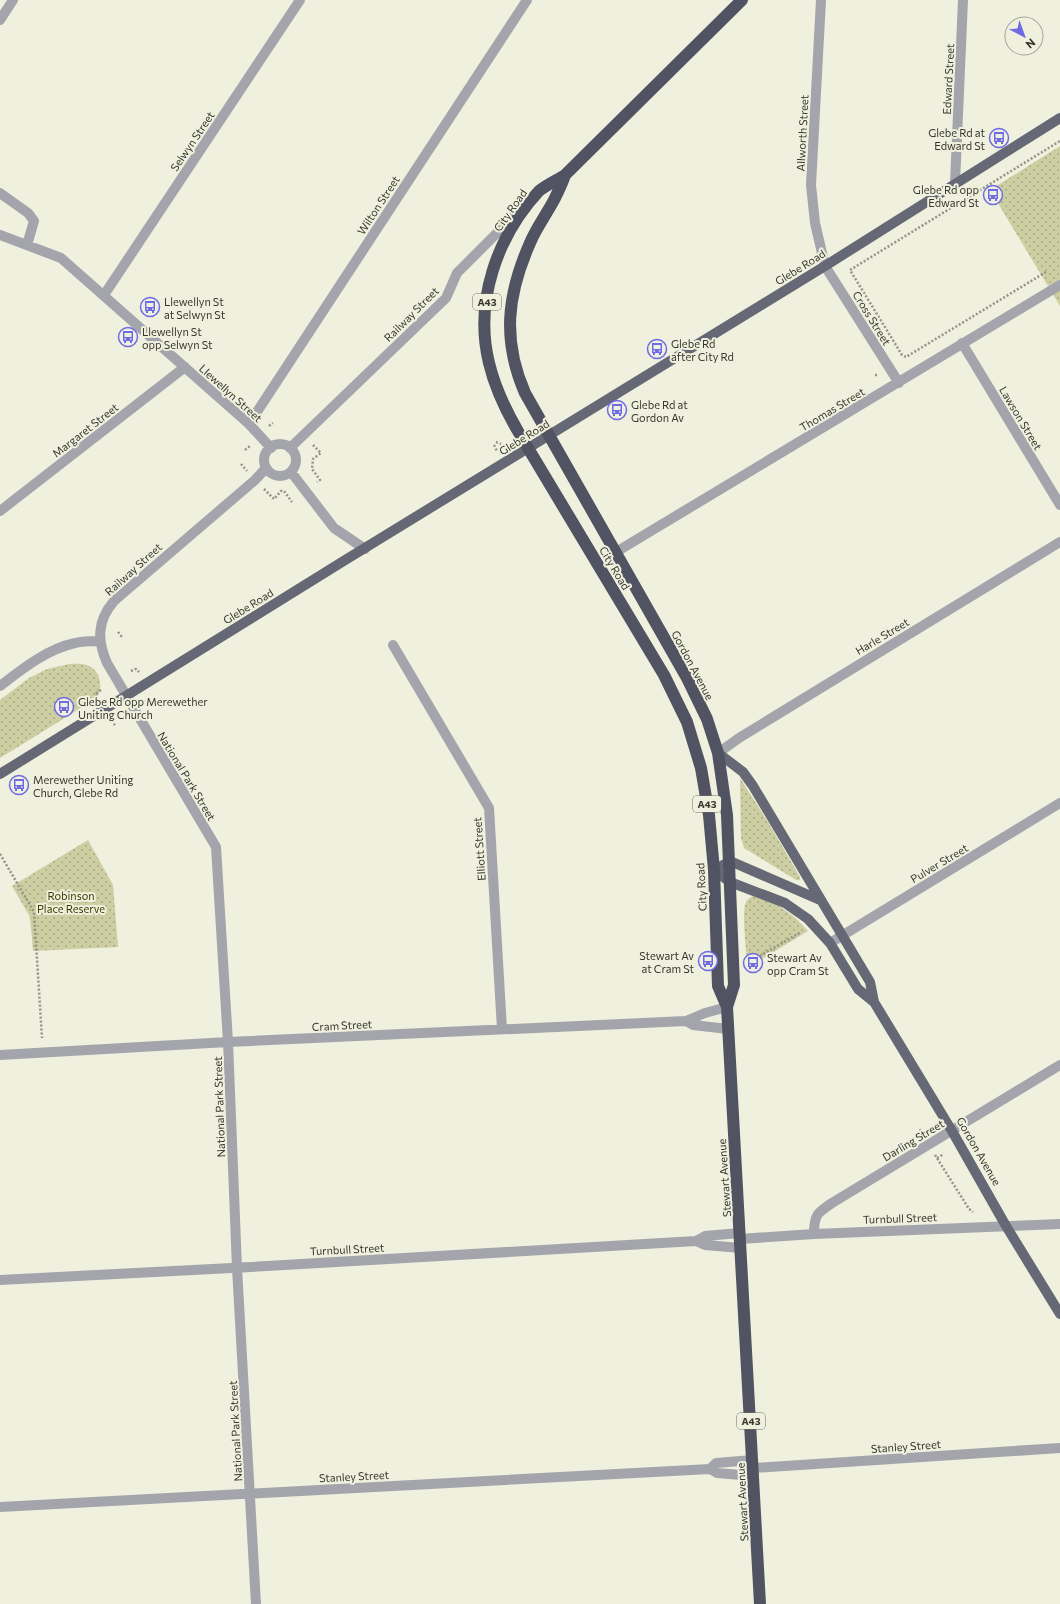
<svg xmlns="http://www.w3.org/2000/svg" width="1060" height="1604" viewBox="0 0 1060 1604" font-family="Commissioner,sans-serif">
<defs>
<pattern id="grass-dots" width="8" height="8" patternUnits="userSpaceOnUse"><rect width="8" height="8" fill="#cecea3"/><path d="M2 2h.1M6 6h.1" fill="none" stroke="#a8a885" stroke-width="1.8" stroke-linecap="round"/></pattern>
</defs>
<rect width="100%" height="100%" fill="#eff0dd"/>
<path fill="url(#grass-dots)" d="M1060 146V306L990 190Z
M69 664C75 664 83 663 89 666 101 672 103 687 97 698L0 758V700L29 678 47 669Z
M740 778 768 822 800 877V880H796L744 848 741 838Z
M88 840 113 885 118 947 33 951 30 917 12 886Z
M756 895C778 905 792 912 808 931L747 968C747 952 742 919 745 905 746 899 751 897 756 895Z"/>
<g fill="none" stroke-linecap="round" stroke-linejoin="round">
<path stroke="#939386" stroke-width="2.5" stroke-dasharray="2 2" stroke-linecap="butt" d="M1046 272 906 357 902 355 850 270 1060 141
M875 375H878
M269 426 273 423
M496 442 501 444
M313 445 321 453 313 459 312 469 320 480 317 482
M494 445 497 451
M245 450 250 446
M241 464 247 471
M264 489 274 499 281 491H284L292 502
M118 632 122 637
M131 671 136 669 139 672
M97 696 95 694 101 690
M111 721 115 725
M0 854 34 912 42 1038
M753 960 801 932
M920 1129 922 1133
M935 1155 969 1209 973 1212
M937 1158 944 1154"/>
<path stroke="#a4a5ac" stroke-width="10" d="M821 0 811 185 815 223 825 266 899 383
M0 20 13 0
M955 183 963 0
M0 193 28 213 34 221 27 245
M0 235 61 258 249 424 271 448
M104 295 300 0
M962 343 1060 505
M249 424 527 0
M264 460a16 16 0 1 1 32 0a16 16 0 1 1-32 0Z
M290 448 446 298 457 273 518 212
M291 472 334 528 365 549
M0 511 185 367
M616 552 1060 285
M393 645 489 808 502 1029
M0 686C22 669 47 649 75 643 83 641 91 641 99 641
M718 753 739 738 1060 542
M830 943 1060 803
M686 1021 693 1025 728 1029
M0 1055 228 1042 686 1021 705 1013 727 1007
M814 1234C814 1215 817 1213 832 1203L1060 1065
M740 1239 814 1234 1060 1224
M696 1241 705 1245 741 1248
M0 1280 251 1267 696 1241 705 1236 740 1233
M753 1468 1060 1448
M710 1469 716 1463 753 1460
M0 1507 710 1469 717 1473 754 1476
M256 1604 237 1268 228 1042 216 847 107 663C97 640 97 621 114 601L255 480 266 468"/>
<path stroke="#676876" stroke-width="10" d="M718 753 743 772 753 786 870 982 874 1002
M0 774 342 562 825 266 1060 118
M820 900 730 861 714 870 730 882 785 903 808 919 830 943 858 989 874 1002 952 1131 1006 1226 1060 1314"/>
<path stroke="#515362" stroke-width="12" d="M565 175C562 184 558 192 554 200 546 215 536 228 530 243 507 295 502 340 525 393L687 678 707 719 718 753 727 815 734 985 727 1007 760 1604
M727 1007 718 986 714 870 709 815 701 768 687 722 664 675 519 433C506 411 495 388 489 363 474 302 497 236 539 191 546 185 557 180 565 175L742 0"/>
</g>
<defs>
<symbol id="bus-ring" viewBox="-11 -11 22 22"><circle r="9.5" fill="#eff0dd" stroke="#6e6be5" stroke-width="1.5"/><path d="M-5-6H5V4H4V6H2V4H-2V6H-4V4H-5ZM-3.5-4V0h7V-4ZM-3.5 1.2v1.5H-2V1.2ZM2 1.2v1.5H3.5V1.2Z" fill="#6e6be5"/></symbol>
</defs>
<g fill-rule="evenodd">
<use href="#bus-ring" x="988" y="127" width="22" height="22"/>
<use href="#bus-ring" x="982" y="184" width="22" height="22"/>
<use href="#bus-ring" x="139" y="296" width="22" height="22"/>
<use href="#bus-ring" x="117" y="326" width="22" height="22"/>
<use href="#bus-ring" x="646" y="338" width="22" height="22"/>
<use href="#bus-ring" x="606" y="399" width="22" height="22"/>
<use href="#bus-ring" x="53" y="696" width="22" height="22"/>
<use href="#bus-ring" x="8" y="774" width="22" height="22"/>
<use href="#bus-ring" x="697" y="950" width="22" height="22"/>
<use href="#bus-ring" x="742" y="952" width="22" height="22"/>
</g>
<g text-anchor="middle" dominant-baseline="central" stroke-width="4" stroke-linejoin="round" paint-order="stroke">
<g fill="#eff0dd" stroke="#6e6e64" stroke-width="1">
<rect x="473" y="294" width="28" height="16" rx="3"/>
<rect x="693" y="796" width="28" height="16" rx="3"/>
<rect x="737" y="1413" width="28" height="16" rx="3"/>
</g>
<g font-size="10" font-weight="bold" fill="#373730">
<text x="487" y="302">A43</text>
<text x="707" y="804">A43</text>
<text x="751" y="1421">A43</text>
</g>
<g font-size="11" fill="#373730" stroke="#eff0dd">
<text transform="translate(948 79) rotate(-87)">Edward Street</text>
<text transform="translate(802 133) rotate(-87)">Allworth Street</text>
<text transform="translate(192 141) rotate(-56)">Selwyn Street</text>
<text transform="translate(378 205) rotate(-57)">Wilton Street</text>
<text transform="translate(510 210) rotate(-55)">City Road</text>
<text transform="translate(800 267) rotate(-32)">Glebe Road</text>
<text transform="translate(411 314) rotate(-45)">Railway Street</text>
<text transform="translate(872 318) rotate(58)">Cross Street</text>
<text transform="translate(231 393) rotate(42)">Llewellyn Street</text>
<text transform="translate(832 409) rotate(-31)">Thomas Street</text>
<text transform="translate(1021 418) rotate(59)">Lawson Street</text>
<text transform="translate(85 430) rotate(-38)">Margaret Street</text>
<text transform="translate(524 437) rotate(-32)">Glebe Road</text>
<text transform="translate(615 568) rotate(59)">City Road</text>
<text transform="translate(133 569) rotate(-42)">Railway Street</text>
<text transform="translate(248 606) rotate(-32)">Glebe Road</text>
<text transform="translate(882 636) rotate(-31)">Harle Street</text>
<text transform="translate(693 665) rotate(62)">Gordon Avenue</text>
<text transform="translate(187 776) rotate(59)">National Park Street</text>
<text transform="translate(479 849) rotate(-94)">Elliott Street</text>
<text transform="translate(939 863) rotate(-31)">Pulver Street</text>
<text transform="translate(701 887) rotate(-93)">City Road</text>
<text transform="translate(342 1025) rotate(-3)">Cram Street</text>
<text transform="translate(219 1107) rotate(-92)">National Park Street</text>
<text transform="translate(913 1140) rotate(-31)">Darling Street</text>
<text transform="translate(979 1151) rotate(60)">Gordon Avenue</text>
<text transform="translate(724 1178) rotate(-94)">Stewart Avenue</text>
<text transform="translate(900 1218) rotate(-2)">Turnbull Street</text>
<text transform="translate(347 1249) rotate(-3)">Turnbull Street</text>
<text transform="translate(235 1431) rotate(-93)">National Park Street</text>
<text transform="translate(906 1446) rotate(-4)">Stanley Street</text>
<text transform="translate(354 1476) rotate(-3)">Stanley Street</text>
<text transform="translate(742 1502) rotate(-93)">Stewart Avenue</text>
</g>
<g font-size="11" fill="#373730" stroke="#eff0dd" text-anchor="start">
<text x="985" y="132" text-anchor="end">Glebe Rd at<tspan x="985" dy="13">Edward St</tspan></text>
<text x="979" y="189" text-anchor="end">Glebe Rd opp<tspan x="979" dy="13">Edward St</tspan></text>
<text x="164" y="301">Llewellyn St<tspan x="164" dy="13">at Selwyn St</tspan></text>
<text x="142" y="331">Llewellyn St<tspan x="142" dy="13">opp Selwyn St</tspan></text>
<text x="671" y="343">Glebe Rd<tspan x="671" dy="13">after City Rd</tspan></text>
<text x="631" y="404">Glebe Rd at<tspan x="631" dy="13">Gordon Av</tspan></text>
<text x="78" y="701">Glebe Rd opp Merewether<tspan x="78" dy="13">Uniting Church</tspan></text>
<text x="33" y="779">Merewether Uniting<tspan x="33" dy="13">Church, Glebe Rd</tspan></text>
<text x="694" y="955" text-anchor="end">Stewart Av<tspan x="694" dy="13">at Cram St</tspan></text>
<text x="767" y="957">Stewart Av<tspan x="767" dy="13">opp Cram St</tspan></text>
</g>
<g font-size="11" fill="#3e3c00" stroke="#eff0dd">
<text x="71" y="895">Robinson<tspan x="71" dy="13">Place Reserve</tspan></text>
</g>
</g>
<g transform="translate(1024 36) rotate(139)"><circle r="19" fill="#eff0dd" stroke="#a5a698"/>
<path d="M0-3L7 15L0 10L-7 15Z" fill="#6e6be5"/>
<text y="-6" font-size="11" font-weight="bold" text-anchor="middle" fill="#373730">N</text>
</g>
</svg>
